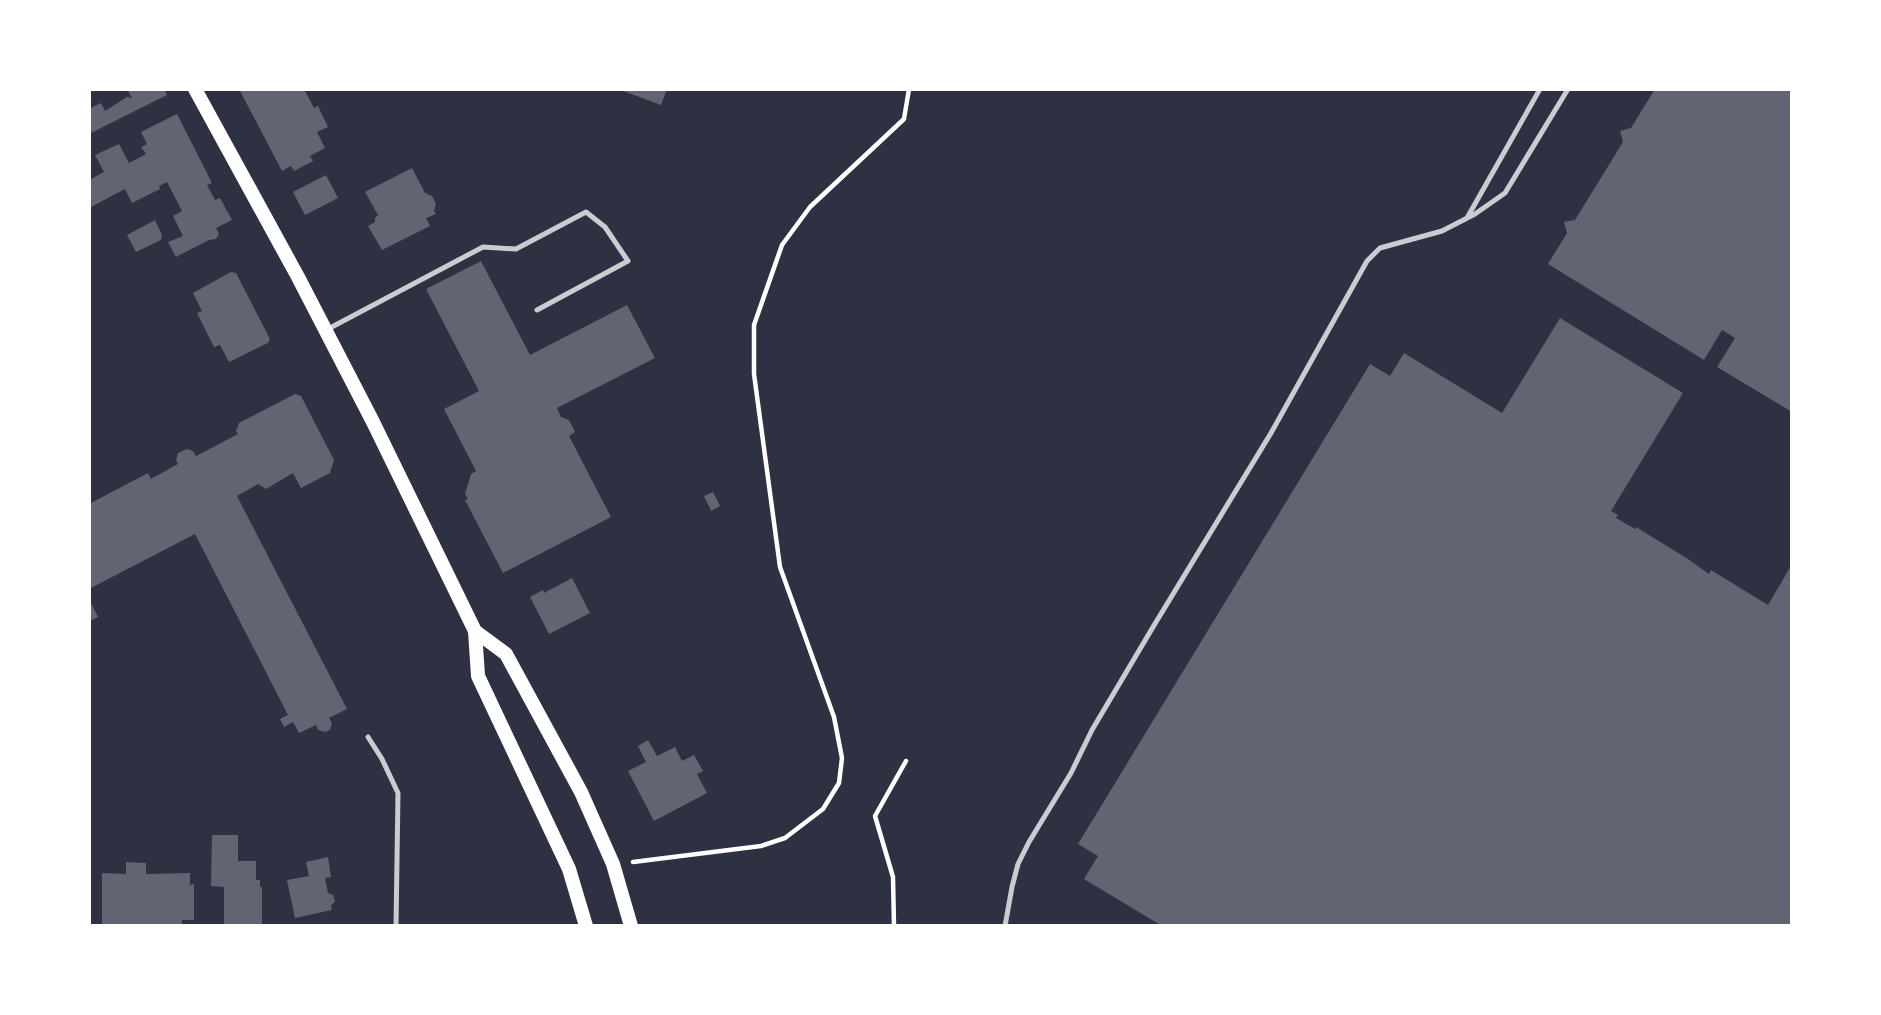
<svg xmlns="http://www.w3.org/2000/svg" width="1881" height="1015" viewBox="0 0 1881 1015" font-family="Lora,serif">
<rect width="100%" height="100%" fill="#2d3142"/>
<path fill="#626471" d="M127 89H164L167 95 89 134V109L101 103 105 111 127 97 132 98Z
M239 89H293L295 91 304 89 314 108 318 106 328 127 317 132 325 148 310 156 313 161 294 171 291 166 282 171Z
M618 89H667L661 105Z
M1655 89H1792V412L1717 367 1735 338 1722 330 1704 360 1548 264 1567 233 1564 222 1575 220 1623 142 1620 131 1631 128Z
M177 114 212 183 207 185 215 200 220 198 232 220 216 228 219 234 216 239 209 240 176 257 168 242 183 236 173 216 182 211 167 182 159 186 160 189 132 203 125 189 89 208V180L104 172 95 155 119 144 129 163 146 154 141 147 147 144 141 132Z
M412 168 425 193 432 196 436 204 434 211 436 214 426 218 430 226 382 250 368 226 375 222V218L378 215 365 192Z
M326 175 338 198 305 215 293 192Z
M155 220 162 235 161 240 136 252 127 235Z
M481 261 530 355 627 305 655 358 557 408 561 417 569 420 575 432 569 436 611 517 503 573 465 500 468 499 465 494 471 474 476 471 444 409 479 391 426 289Z
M231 272 236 273 270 339 268 343 229 362 220 345 214 347 197 313 202 311 193 293Z
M1560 318 1683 393 1611 511 1618 515 1616 518 1635 529 1636 527 1688 559 1709 574 1711 570 1768 605 1792 564V926H1162L1084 879 1098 856 1078 844 1370 364 1390 376 1404 353 1502 413Z
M295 394 301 396 334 460 330 473 301 488 293 473 266 489 258 484 237 496 347 709 329 718 332 723 330 730 325 732 318 730 316 725 299 733 293 722 284 727 280 719 288 715 195 534 89 589V504L148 473 151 479 178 464 176 460 178 453 187 449 193 451 196 456 238 434 236 431 239 423Z
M713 492 720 506 711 511 704 496Z
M572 578 590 613 549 634 530 597 543 590 544 593Z
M89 599 98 617 90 621 89 618Z
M648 740 657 756 675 747 682 761 694 755 703 771 697 774 707 793 654 821 628 771 646 762 638 746Z
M212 835H238V861H256V880H260V887H262V923L259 926H224V887L211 886Z
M328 857 331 877 325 878 328 893 333 895 335 902 331 905 332 910 295 918 287 880 309 876 306 862Z
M126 862 146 863V874L190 873V885L194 884V920H182V925L178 926 146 924 102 925V873L126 874Z"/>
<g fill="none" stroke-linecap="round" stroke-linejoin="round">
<path stroke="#fff" stroke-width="4.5" d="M633 862 761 846 785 838 823 809 839 783 842 758 834 717 780 567 754 374V325L782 245 810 207 904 119 909 89
M894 926 893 877 875 816 906 761"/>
<path stroke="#caccd0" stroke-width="5" d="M1467 218 1540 89
M328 329 483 247 516 249 586 212 605 227 628 261 537 310
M368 737 382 759 398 793 396 926
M1005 926 1012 887 1018 864 1029 842 1071 773 1092 730 1153 627 1271 433 1367 261 1380 248 1442 231 1475 214 1505 193 1568 89"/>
<path stroke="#fff" stroke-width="14" d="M195 89 298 277 373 422 475 631 478 676 569 869 586 926
M475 631 506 654 581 792 613 864 631 926"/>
</g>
<rect width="1881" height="1015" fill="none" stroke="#ffffff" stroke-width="182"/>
</svg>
